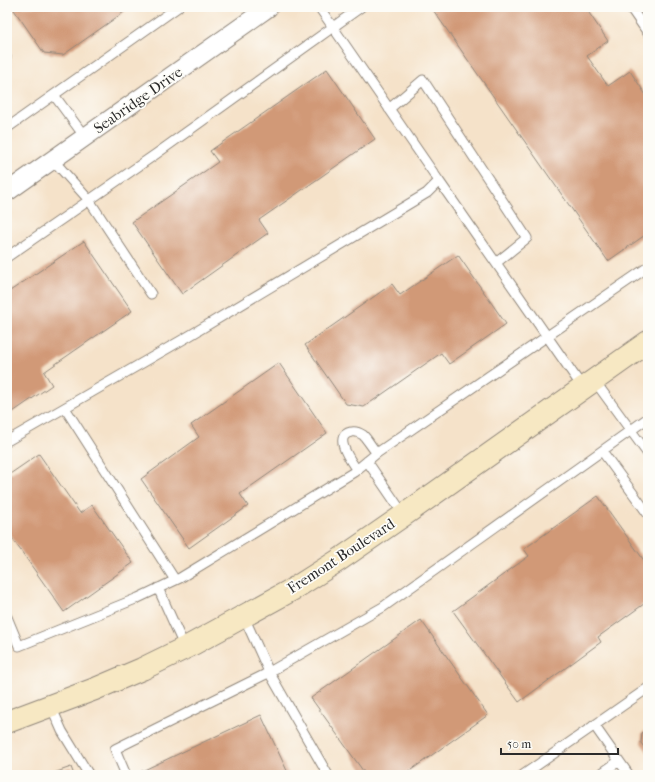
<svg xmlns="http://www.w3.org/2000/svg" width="655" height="782" viewBox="0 0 655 782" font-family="'IM FELL French Canon',serif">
<rect width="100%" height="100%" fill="#fdfcf7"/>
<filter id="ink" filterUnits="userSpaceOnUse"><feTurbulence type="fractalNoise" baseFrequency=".025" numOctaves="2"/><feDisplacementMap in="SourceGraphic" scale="8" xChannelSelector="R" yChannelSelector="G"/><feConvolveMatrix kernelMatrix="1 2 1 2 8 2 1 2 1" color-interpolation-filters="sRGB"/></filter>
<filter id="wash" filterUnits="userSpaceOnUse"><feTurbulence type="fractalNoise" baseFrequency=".012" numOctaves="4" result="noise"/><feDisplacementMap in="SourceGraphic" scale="16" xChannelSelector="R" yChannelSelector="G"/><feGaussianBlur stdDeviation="0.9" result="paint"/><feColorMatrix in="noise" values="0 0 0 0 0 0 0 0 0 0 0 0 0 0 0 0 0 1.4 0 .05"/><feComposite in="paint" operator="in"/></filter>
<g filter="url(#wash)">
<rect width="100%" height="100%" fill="#f5e2c9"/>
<g id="blocks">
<path fill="#d19977" d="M12 7H131L63 55 44 53Z
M431 7H585L608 41 587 56 608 86 630 71 648 98V233L608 261Z
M7 50 11 56 8 75H7Z
M327 69 375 139 259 220 268 233 182 294 132 222 218 162 210 151Z
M84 241 132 311 44 372 52 385 7 416V293Z
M458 255 506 324 449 364 441 353 364 407 346 404 305 345 392 284 400 295Z
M279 363 327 433 240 494 248 506 189 548 141 479 199 437 191 425Z
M39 454 80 513 92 505 133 563 64 612 7 531V476Z
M598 496 648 566V601L598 637 601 642 519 702 453 611 529 556 524 549Z
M421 620 488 715 404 775H366L311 698Z
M261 715 289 775H141L140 772Z
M648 729V753L641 743 642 733Z
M71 767 74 775H48Z"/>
</g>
</g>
<g filter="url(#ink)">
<use href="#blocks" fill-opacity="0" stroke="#90867a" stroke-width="1"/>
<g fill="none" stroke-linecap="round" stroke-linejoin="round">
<defs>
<path id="service" d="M319 7 439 181
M630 7 648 33
M54 95 85 137
M389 109 423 80 527 238 496 263
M7 128 178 7
M53 160 89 200 151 294
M7 257 156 154 361 7
M594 380 648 454
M65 408 175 580
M7 441 189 336 427 193 439 181 583 388
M602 451 648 514
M367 461 404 515
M356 469C351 461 332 436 351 432 355 431 360 433 363 435 368 440 372 448 377 453
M158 588 185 648
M7 617 19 646 138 598 180 578 354 472 377 453 648 267
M244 617 269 672 328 775
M51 706 62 731 89 775
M594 725 629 775
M126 775 115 749 264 675 383 607 648 418
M523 775 648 688
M599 775 619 761"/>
<path id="minor" d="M7 192 269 7"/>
<path id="secondary" d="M7 722 95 689 142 669 191 645 295 588 339 560 404 515 648 342"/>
</defs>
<use href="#service" stroke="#90867a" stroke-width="11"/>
<use href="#minor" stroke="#90867a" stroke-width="20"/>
<use href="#secondary" stroke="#90867a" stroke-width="24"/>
<use href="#service" stroke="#fff" stroke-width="9"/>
<use href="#minor" stroke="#fff" stroke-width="18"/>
<use href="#secondary" stroke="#f7e8c3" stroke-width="22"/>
</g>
</g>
<g text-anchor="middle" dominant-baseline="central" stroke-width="3.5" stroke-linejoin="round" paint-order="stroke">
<g font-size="15" fill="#2b2b2b" stroke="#fdfcf7">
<text transform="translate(138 100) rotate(-35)">Seabridge Drive</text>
<text transform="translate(341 556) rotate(-33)">Fremont Boulevard</text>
</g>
</g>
<rect width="655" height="782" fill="none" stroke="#fdfcf7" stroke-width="24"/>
<path d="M501 748v6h117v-6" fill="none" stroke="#2b2b2b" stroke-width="2"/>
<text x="507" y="748" font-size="12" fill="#2b2b2b" stroke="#fdfcf7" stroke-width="3" paint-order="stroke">50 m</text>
</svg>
